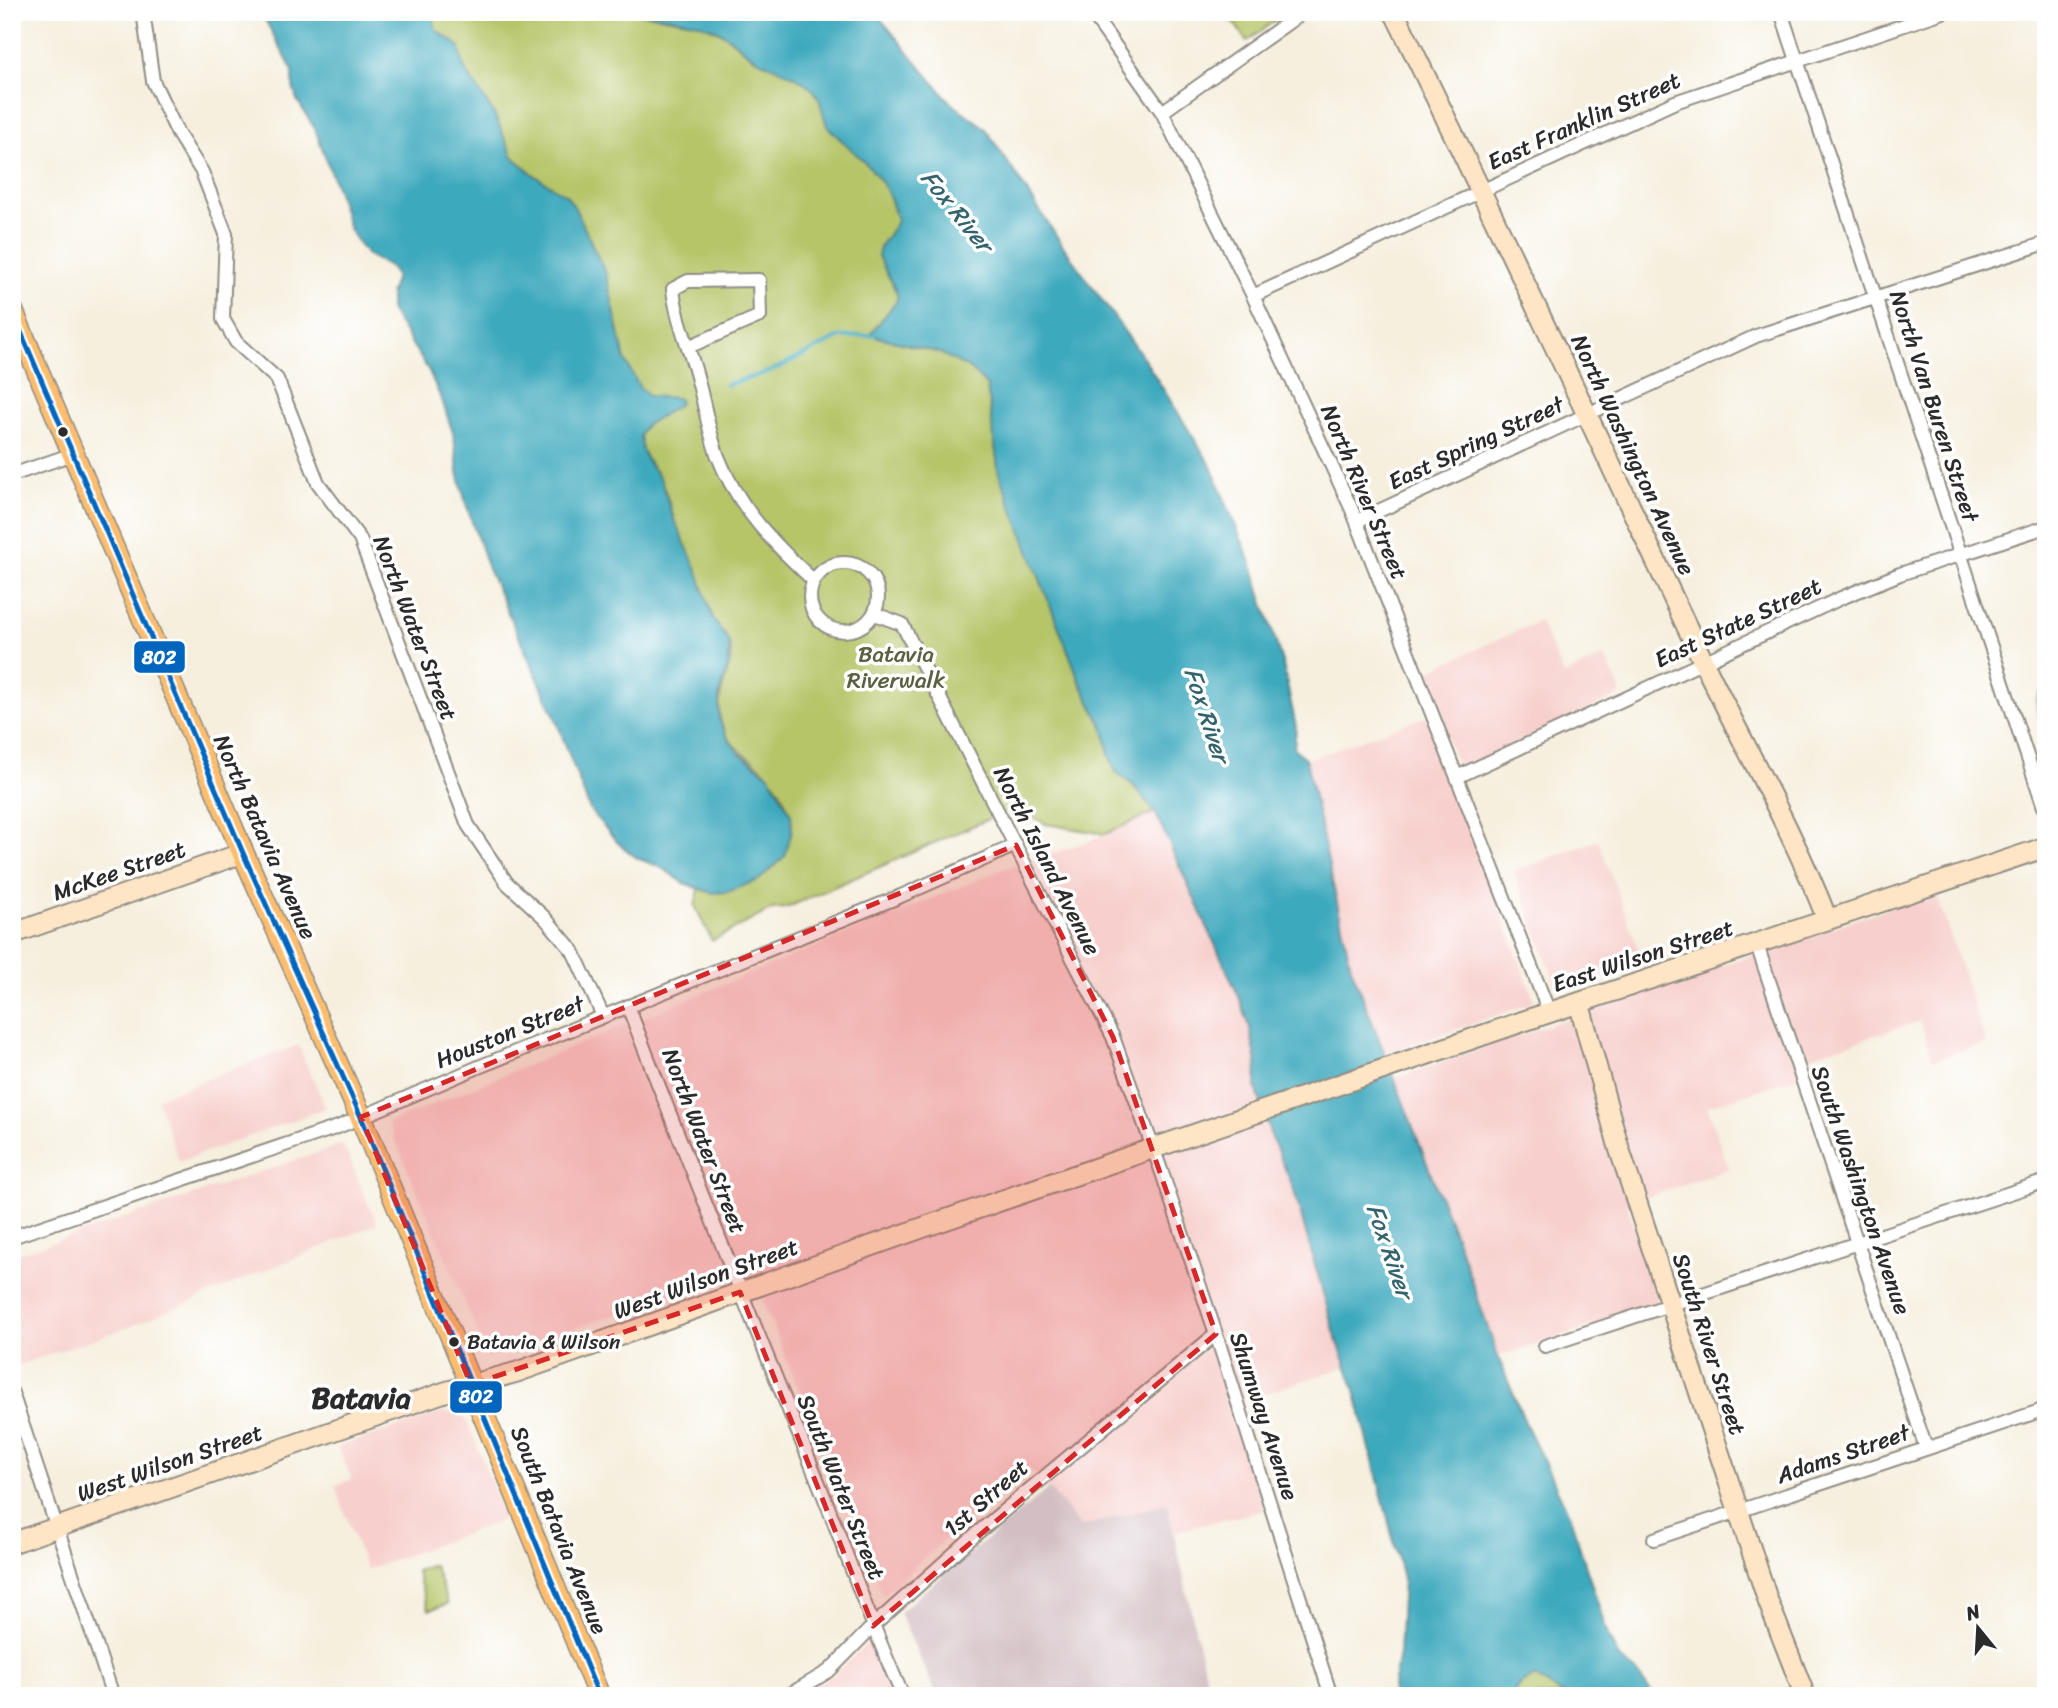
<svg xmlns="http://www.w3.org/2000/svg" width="2058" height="1708" viewBox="0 0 2058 1708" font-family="Sriracha,sans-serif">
<rect width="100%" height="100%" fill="#fff"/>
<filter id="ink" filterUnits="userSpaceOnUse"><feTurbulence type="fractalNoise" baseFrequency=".0143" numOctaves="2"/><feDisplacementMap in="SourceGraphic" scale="14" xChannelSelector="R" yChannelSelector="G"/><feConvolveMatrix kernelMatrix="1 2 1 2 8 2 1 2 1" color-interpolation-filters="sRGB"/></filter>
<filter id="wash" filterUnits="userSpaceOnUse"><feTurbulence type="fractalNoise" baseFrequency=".00686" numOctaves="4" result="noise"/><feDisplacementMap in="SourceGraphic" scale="28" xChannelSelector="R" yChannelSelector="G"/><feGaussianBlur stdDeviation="1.57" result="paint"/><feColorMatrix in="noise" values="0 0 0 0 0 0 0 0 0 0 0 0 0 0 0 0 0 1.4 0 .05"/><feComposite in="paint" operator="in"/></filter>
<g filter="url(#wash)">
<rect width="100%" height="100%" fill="#f6efde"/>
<path fill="#f7d0cd" d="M1539 621 1564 675 1604 656 1622 694 1459 769 1422 674Z
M1427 716 1535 1002 1385 1054 1351 967 1306 760Z
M1155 812 1240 999 1250 1028 1257 1063 1256 1087 1271 1136 1293 1187 1345 1367 1231 1405 1265 1510 1174 1532 1167 1504 1081 1527 1030 1469 949 1535 883 1595 750 1270 488 1357 388 1123 1006 868 1087 842Z
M1598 840 1642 958 1558 990 1514 871Z
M1936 892 1986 1043 1933 1060 1920 1021 1808 1057 1813 1072 1707 1107 1729 1169 1627 1204 1659 1304 1498 1357 1464 1259 1395 1078Z
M298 1045 326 1108 179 1162 157 1098Z
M343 1144 377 1224 132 1326 16 1366 12 1357V1256Z
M443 1412 459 1413 467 1421 506 1519 366 1570 335 1486 352 1479 337 1447Z
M874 1636 899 1696H794L834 1675Z"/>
<path fill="#d2bec3" d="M1049 1488 1081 1527 1167 1503 1210 1696H937L899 1612Z"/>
<path fill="#b5c567" stroke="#707849" stroke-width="2" d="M432 12H463L465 17 476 22H500L536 12H631L700 23 725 35 752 57 799 77 817 93 828 127 857 152 888 189 897 222 881 245 878 256 897 293V301L872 332 875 336 940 353 971 369 987 386 999 474 1081 684 1104 729 1109 754 1116 772 1133 785 1155 812 1105 834 1046 824 1020 810H1009L786 908 772 909 712 941 695 906 699 889 713 893 792 830C791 807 779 786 763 769 749 756 734 750 725 733 706 696 741 666 728 640 724 632 717 626 713 618 705 604 704 587 698 572 693 561 686 550 681 539 673 521 670 501 662 483 656 467 638 456 640 436 641 424 668 406 677 398L648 396 638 385 625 360 606 274 567 196 534 175 513 157 494 114 464 68 459 46 436 30Z
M1226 12H1287L1247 41Z
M2040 692 2046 693V722L2039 718 2036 701Z
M434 1565 448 1604 429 1610 416 1571Z
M1534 1677 1566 1696H1513C1516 1685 1524 1680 1534 1677Z"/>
<path fill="#3da9bd" stroke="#346a74" stroke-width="2" d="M261 12H432L436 30 459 46 464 68 494 114 513 157 534 175 567 196 575 208 606 274 625 360 638 385 648 396 677 398 680 401 678 405 645 426 640 435 642 449 647 461 661 480 672 515 698 572 713 619 729 642V664L719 695V719L726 735 738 752 770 776 791 814 792 830 785 856 759 880 727 892 713 893 686 884 660 867 637 858 618 843 590 810 553 712 488 569 466 504 458 472 454 436 443 403 429 371 390 310V294L396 276 390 267 366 254 349 229 338 192 315 129 297 100 293 87V71Z
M463 12H536C513 19 488 27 465 17Z
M631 12H875L950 102 985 128 1063 246 1145 360 1210 464 1252 565 1283 665 1296 727 1294 748 1306 760 1351 967 1464 1259 1498 1357 1524 1420 1569 1514 1609 1638 1619 1658 1636 1672 1654 1696H1566L1534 1677C1524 1680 1516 1685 1513 1696H1391L1399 1654 1403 1578 1355 1390 1333 1328 1293 1187 1271 1136 1256 1087 1257 1063 1250 1028 1240 999 1155 812 1133 785 1116 772 1109 754 1104 729 1081 684 999 474 987 386 971 369 940 353 875 336 872 332 897 301V293L878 256 881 245 897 222C889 175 861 161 830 129 821 119 824 101 814 91 797 73 774 69 754 57 743 51 735 41 724 34 696 18 662 17 631 12Z"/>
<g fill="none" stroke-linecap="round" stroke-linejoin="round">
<path stroke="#3da9bd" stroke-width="4.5" d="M726 385 771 371 840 337 874 335"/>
</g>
</g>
<g filter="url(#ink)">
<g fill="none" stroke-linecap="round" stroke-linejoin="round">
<defs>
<path id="street" d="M143 12 153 81 178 134 202 172 226 234 223 319 236 342 277 379 318 483 360 539 468 825 507 883 545 918 573 951 603 1016
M1091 12 1162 112 1253 296 1352 510 1549 1012
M1781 12 2046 813
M1162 112 1303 12
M1253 296 1675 102 1943 12
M688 347 760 316 759 280 688 281 673 289C676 316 686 340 694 366 703 395 707 426 717 454 737 507 774 544 814 581
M12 475 73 454
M1357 521 1756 336 2046 243
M810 597a34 34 0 1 1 68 0a34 34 0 1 1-68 0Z
M875 614 902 624 1113 1037 1161 1170 1216 1334 1331 1696
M1457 777 1841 598 1900 574 2046 527
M1757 945 1926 1448
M628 1006C687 1161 750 1315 813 1469 844 1544 869 1622 903 1696
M12 1237 338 1127 481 1066 901 896 1016 845
M1545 1346 2046 1181
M12 1393 113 1696
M1654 1539 2046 1409
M787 1696 829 1671 873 1626 976 1534 1216 1334"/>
<path id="secondary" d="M1394 12C1497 221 1595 432 1694 642 1737 735 1790 823 1827 919
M12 934 243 853
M1579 1003 1619 1148 1768 1601 1805 1696
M12 1543 445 1392 517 1372 930 1225 1530 1019 2046 847"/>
<path id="primary" d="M12 310 243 853 361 1117 599 1696"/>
</defs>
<use href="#street" stroke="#908d84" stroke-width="16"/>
<use href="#secondary" stroke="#908d84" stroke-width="23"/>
<use href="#primary" stroke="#908d84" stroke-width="24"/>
<use href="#street" stroke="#fff" stroke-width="12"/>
<use href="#secondary" stroke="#fee5c5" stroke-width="19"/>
<use href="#primary" stroke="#fcbd6e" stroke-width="21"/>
<defs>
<path id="bus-1" d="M12 311 243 853 361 1117 599 1696"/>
</defs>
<use href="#bus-1" stroke="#fff" stroke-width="10"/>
<use href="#bus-1" stroke="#0065bd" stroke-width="5"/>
</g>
</g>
<path fill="#d62828" fill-opacity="0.2" stroke="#d62828" stroke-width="5" stroke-dasharray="14 9" stroke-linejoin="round" d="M1016 845 1113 1037 1216 1334 873 1626 740 1292 471 1385 361 1117Z"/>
<g fill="#2b2b2b" stroke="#fff" stroke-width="2.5">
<circle cx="63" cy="432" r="6"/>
<circle cx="454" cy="1342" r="6"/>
</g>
<g text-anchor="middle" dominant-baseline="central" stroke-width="7" stroke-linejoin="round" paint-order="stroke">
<g font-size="21" fill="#2b2b2b" stroke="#fff" text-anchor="start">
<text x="467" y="1342">Batavia &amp; Wilson</text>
</g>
<g font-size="23" fill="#2b2b2b" stroke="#fff">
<text transform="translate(1584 121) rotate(-24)">East Franklin Street</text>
<text transform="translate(1934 406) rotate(72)">North Van Buren Street</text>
<text transform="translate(1476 443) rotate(-25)">East Spring Street</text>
<text transform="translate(1633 455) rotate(65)">North Washington Avenue</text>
<text transform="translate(1364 492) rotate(67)">North River Street</text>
<text transform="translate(1738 623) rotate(-25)">East State Street</text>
<text transform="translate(415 628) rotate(69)">North Water Street</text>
<text transform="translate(265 837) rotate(66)">North Batavia Avenue</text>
<text transform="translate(1047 861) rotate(63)">North Island Avenue</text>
<text transform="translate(119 871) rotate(-19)">McKee Street</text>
<text transform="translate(1643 956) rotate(-18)">East Wilson Street</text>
<text transform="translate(510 1032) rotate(-22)">Houston Street</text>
<text transform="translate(704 1141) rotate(69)">North Water Street</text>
<text transform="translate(1861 1190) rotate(71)">South Washington Avenue</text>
<text transform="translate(706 1279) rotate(-20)">West Wilson Street</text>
<text transform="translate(1709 1344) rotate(72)">South River Street</text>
<text transform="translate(1264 1416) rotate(72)">Shumway Avenue</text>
<text transform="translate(1843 1454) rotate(-19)">Adams Street</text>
<text transform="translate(170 1463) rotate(-19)">West Wilson Street</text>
<text transform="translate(841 1487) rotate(68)">South Water Street</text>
<text transform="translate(986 1498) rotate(-41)">1st Street</text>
<text transform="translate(559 1530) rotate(68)">South Batavia Avenue</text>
</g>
<g font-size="23" fill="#5b6140" stroke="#fff">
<text x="896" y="654">Batavia<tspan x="896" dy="26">Riverwalk</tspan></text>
</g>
<g font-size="24" font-style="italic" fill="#33646d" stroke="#fff">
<text transform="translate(957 211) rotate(51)">Fox River</text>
<text transform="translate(1207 715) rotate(72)">Fox River</text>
<text transform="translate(1390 1251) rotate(71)">Fox River</text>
</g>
<g font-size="30" font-weight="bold" fill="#2b2b2b" stroke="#fff">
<text x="361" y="1398">Batavia</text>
</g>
</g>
<g stroke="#fff" stroke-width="2.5">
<rect x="133" y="640" width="53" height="34" rx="7" fill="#0065bd"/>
<rect x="449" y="1380" width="54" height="34" rx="7" fill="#0065bd"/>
</g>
<g font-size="19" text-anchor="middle" font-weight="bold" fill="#fff">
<text x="159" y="664">802</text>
<text x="476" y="1403">802</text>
</g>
<rect width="2058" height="1708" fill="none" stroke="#fff" stroke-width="42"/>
<g transform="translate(1978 1628) rotate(342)" stroke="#ffffff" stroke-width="5" paint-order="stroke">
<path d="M0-5L12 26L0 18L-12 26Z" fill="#2b2b2b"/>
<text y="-10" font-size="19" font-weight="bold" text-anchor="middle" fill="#2b2b2b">N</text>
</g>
</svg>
